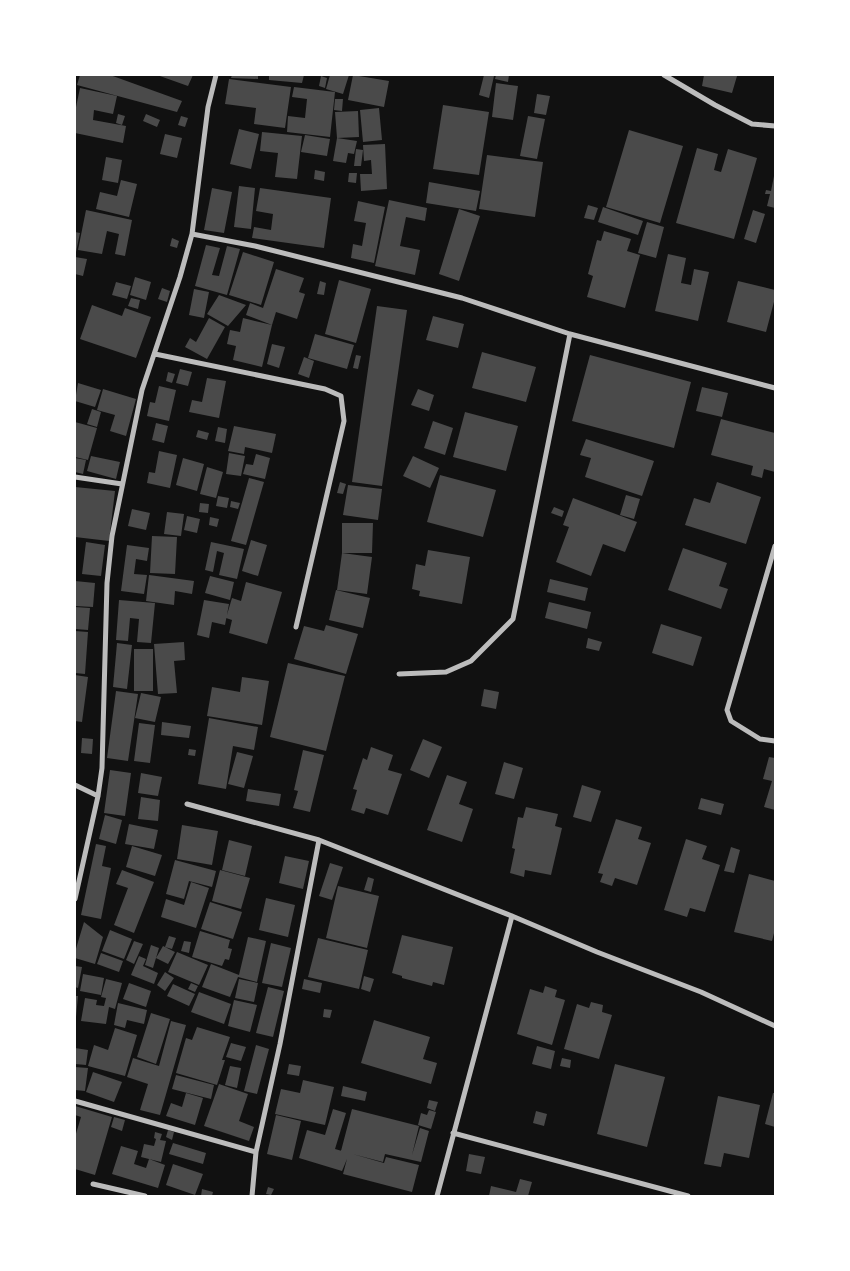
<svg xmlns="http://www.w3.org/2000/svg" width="850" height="1271" viewBox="0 0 850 1271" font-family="Quicksand,sans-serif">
<rect width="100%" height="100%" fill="#111"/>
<path fill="#4a4a4a" d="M80 75H110L182 101 177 112 77 85Z
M157 75H193L188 86Z
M232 75H258V79L231 78Z
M269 75H304L302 83 269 80Z
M330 75H349L343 94 326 89Z
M353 75 389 81 384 107 348 100Z
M484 75 494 76 489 98 479 95Z
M496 75H509L508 82 495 79Z
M704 75 737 76 732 93 702 86Z
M321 76 327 78 325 88 319 86Z
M229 79 291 87 285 128 254 124 256 108 225 104Z
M496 83 518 86 513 120 492 117Z
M294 87 335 92 330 137 287 132 288 116 305 118 307 99 292 97Z
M80 88 117 96 113 114 94 110 93 120 126 126 123 143 75 133V112Z
M537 94 550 96 546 115 534 113Z
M335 99H343L342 111 334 110Z
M443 105 489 112 479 175 433 169Z
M379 108 382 140 363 142 360 110Z
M358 111 359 137 337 138 335 112Z
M118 114 125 116 122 125 116 123Z
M146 114 160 120 157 127 143 121Z
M181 116 188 118 185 127 178 125Z
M528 116 545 119 537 159 520 156Z
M239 129 259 134 251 169 230 164Z
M629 130 683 146 660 223 606 207Z
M262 132 302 136 297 179 275 177 278 153 260 151Z
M165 134 182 138 177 158 160 154Z
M305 135 330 139 327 156 301 152Z
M337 138 357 141 354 154 348 153 346 163 333 161Z
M385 144 387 189 361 191 360 174H372L371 160 364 161 363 145Z
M697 148 718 154 714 170 721 172 728 149 757 158 734 239 676 223Z
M356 149 363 150 361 166H354Z
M487 155 543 162 535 217 479 209Z
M106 157 122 160 118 183 102 180Z
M315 170 325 172 324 181 314 179Z
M349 173H357L356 183 348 182Z
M774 176H775V208L767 206 770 194H765L766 190 771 191Z
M121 180 137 184 129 217 96 209 100 192 117 196Z
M429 182 480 191 476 211 426 203Z
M239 186 255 188 251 229 234 227Z
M212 188 232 192 224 233 204 230Z
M260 188 331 198 324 248 252 238 254 227 271 230 273 214 256 211Z
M389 200 427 208 425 221 406 217 400 246 420 250 415 275 375 266Z
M358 201 385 207 374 263 351 258 353 244 362 246 366 223 354 221Z
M588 205 598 208 594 220 584 218Z
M603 207 643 221 638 235 598 222Z
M459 209 480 216 459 281 439 274Z
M86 210 132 220 125 256 115 254 119 234 107 231 102 254 78 250Z
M753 210 765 214 756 243 744 239Z
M647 222 664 227 656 258 638 253Z
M604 231 631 239 627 251 640 255 625 308 587 297 593 276 588 274 597 240 601 241Z
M75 232 80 233 76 252H75Z
M172 238 179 241 177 248 170 246Z
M206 245 220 248 212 275 219 276 227 246 240 249 227 295 195 286Z
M243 252 274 262 261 305 229 295Z
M668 254 686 258 681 283 691 285 694 269 709 272 698 321 655 311Z
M75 257 87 259 83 276 75 274Z
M276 269 304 278 299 292 305 294 297 319 276 312 272 325 246 315 250 303 263 308Z
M135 277 151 282 146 300 130 295Z
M339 280 371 289 356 343 325 334Z
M320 281 326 283 324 295 317 294Z
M738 281 775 290V298L766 332 727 322Z
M116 282 131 286 127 299 112 295Z
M162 288 170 291 167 302 158 299Z
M194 289 209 292 204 318 189 315Z
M219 295 246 305 228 326 207 314Z
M131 298 140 300 138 309 128 306Z
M92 305 122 316 125 308 151 317 136 358 80 339Z
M377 306 407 310 382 486 352 482Z
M433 316 464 324 458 348 426 340Z
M209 318 225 327 207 359 185 347 190 338 196 342Z
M243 318 272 325 262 367 233 360 236 346 227 344 230 330 240 332Z
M315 334 354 345 347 369 308 358Z
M272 344 285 347 279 368 267 364Z
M482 352 536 367 526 402 472 388Z
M356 355 361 356 358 369 353 368Z
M590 355 691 382 674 448 572 421Z
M304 357 314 361 309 378 298 374Z
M180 369 192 372 188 386 176 383Z
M168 372 175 374 172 383 166 381Z
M207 378 226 381 219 418 189 412 192 400 202 402Z
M78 383 101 390 95 407 75 401Z
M159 386 176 390 169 421 147 416 150 402 155 403Z
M702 387 728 393 722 417 696 411Z
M103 389 136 399 126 436 110 431 115 415 97 410Z
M418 389 434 395 429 411 411 405Z
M92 409 101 412 97 427 87 424Z
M465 412 518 426 506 471 453 457Z
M721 419 775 433V472L764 469 762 478 751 475 753 466 711 455Z
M433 421 453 428 445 455 424 448Z
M75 422 97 428 88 460 75 457Z
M156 423 168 426 164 443 152 440Z
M234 426 276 434 272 453 245 447 244 454 228 451Z
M218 427 227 429 225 443 215 441Z
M198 430 209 433 207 440 196 437Z
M586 439 654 461 642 496 585 477 591 458 580 455Z
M159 451 177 455 170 488 147 483 149 472 155 473Z
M229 453 245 456 241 476 226 474Z
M256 454 270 458 265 479 243 474 246 464 253 465Z
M91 456 120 462 116 479 87 471Z
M413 456 439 468 430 488 403 476Z
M75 458 86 460 83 474 75 472Z
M183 458 204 464 197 491 176 485Z
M207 467 223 472 216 498 200 494Z
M440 475 496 490 483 537 427 522Z
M249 478 264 482 246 545 231 541Z
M340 482 346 484 343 494 337 493Z
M717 482 761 497 746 544 685 525 694 498 710 503Z
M348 485 382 489 378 520 343 515Z
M75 487 115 491 109 541 75 537Z
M626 495 640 499 634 519 620 515Z
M218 496 229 498 227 508 216 506Z
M573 498 637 522 625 552 603 544 591 576 556 562 569 527 563 525Z
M231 501 240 503 238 509 230 507Z
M200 503 209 504 208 513 199 512Z
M554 507 564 511 562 517 551 513Z
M132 509 150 513 146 530 128 526Z
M167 512 184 514 181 536 164 534Z
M187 516 200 519 197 533 184 530Z
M210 517 219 519 217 527 209 525Z
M342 523H373L372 553H342Z
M152 536 177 537 175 574 150 573Z
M251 540 267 545 258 576 242 571Z
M86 542 105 545 101 576 82 574Z
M211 542 244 549 237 579 219 575 224 553 217 551 213 572 205 570Z
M127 545 149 548 147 561 136 559 134 574 147 575 144 594 121 591Z
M683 548 727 563 719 586 728 589 721 609 668 590Z
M428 550 470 557 462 604 419 596 420 591 412 589 416 564 425 566Z
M342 553 372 557 367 594 337 590Z
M149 575 194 581 192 594 175 591 174 605 146 601Z
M210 576 234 582 230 600 205 593Z
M550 579 588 588 585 601 547 592Z
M75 581 95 583 93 607 75 606Z
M246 582 282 592 267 644 229 633 232 620 226 618 232 598 241 601Z
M336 590 370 598 363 628 329 620Z
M119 600 155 603 151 643 137 642 139 619 130 618 128 641 116 640Z
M204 600 229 604 225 625 212 622 209 638 197 635Z
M549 602 591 612 587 629 545 618Z
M75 607 90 608 88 630 75 629Z
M661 624 702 637 693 666 652 653Z
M326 625 358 634 346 674 294 659 304 626 324 631Z
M75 631 88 632 85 674 75 673Z
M588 638 602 642 599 651 586 648Z
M184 642 185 660 174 661 177 693 158 694 154 644Z
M117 643 132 645 127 689 113 687Z
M134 649H153V691H134Z
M288 663 345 676 326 751 270 737Z
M75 675 88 677 82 722 75 721Z
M242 677 269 681 262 725 207 716 212 687 240 692Z
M484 689 499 692 496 709 481 706Z
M116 691 138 694 128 761 107 758Z
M141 693 161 697 155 722 135 718Z
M209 718 258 727 254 750 233 746 226 789 198 784Z
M162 722 191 726 189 738 161 735Z
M139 723 155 725 150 763 134 761Z
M82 738 93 739 92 754 81 753Z
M423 739 442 747 429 778 410 770Z
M371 747 393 755 388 770 402 774 388 815 366 808 364 814 351 810 357 790 353 789 363 758 367 760Z
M189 749 196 750 195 756 188 755Z
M303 750 324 755 310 812 293 808 298 791 294 790Z
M237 752 253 756 244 788 228 784Z
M769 757 775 758V810L764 807 772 781 763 779Z
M504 762 523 768 514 799 495 794Z
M110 770 131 773 125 816 104 813Z
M141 773 162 777 158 796 138 793Z
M447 775 467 782 459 804 473 809 462 842 427 830Z
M582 785 601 791 591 822 573 817Z
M248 789 281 794 279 806 246 801Z
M141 797 160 800 158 821 138 819Z
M701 798 724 804 721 815 698 809Z
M526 807 558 814 555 826 562 828 551 875 525 870 524 877 510 873 515 849 512 848 518 817 523 818Z
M105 815 122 820 116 844 99 839Z
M616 819 642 827 638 839 651 843 637 885 615 878 612 886 600 882 603 874 598 873Z
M129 824 158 830 154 849 125 844Z
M182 825 218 831 212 865 177 859Z
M686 839 707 846 702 859 720 865 705 912 690 908 687 917 664 910Z
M229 840 252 846 245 876 222 870Z
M96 844 106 846 102 866 111 868 101 919 81 915Z
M132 846 162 855 155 876 126 867Z
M731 847 740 850 734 873 724 871Z
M285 856 309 861 303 889 279 883Z
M175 860 216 871 212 887 189 881 184 899 166 894Z
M330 863 343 867 332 900 319 896Z
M122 870 154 882 134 933 114 925 128 888 116 884Z
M220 870 250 878 241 909 212 901Z
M749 874 775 881V929L772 941 734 932Z
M368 877 374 879 371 892 364 890Z
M191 882 209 888 196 928 161 917 166 899 184 905Z
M338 886 379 896 367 948 326 938Z
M266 898 295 905 288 937 259 930Z
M210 902 242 912 233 939 201 929Z
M84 922 103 937 95 964 75 958V952Z
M110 930 132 939 124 959 102 951Z
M200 931 230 940 228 948 232 949 229 960 225 959 222 966 192 957Z
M402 935 453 947 444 985 433 982 432 986 402 978V976L392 973Z
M169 936 176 938 172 949 165 947Z
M248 937 266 941 257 982 238 977 230 997 202 987 211 964 239 975Z
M318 938 368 950 359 989 308 977Z
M134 941 143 944 134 964 126 960Z
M184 941 191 942 189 953 181 951Z
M271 943 291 948 282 987 262 983Z
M151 945 159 948 153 968 145 965Z
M163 946 175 952 168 964 156 958Z
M177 952 208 965 199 985 168 972Z
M101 953 123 961 119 972 97 964Z
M139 956 146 959 143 966 158 973 154 984 131 975Z
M75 966 82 967 78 988 75 987Z
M165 972 174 978 165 991 157 985Z
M83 974 104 978 101 995 80 991Z
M364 976 374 979 370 992 361 989Z
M106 979 122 983 115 1009 109 1007 106 1024 81 1021 85 998 97 1000 96 1005 104 1006 106 998 101 997Z
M239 979 258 983 254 1002 235 998Z
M304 979 322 983 320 993 302 989Z
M129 983 151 991 146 1007 123 999Z
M191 983 198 986 195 992 188 989Z
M173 984 195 994 189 1006 167 996Z
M545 986 557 990 555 997 565 1000 552 1045 517 1034 530 989 543 993Z
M268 987 284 991 273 1037 256 1033Z
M199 992 231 1004 224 1024 191 1012Z
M75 996H78L76 1017 75 1016Z
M234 1000 257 1005 250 1032 228 1026Z
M591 1002 603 1005 602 1012 612 1015 599 1059 564 1049 577 1004 589 1008Z
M118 1003 147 1010 144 1024 127 1020 125 1028 114 1025Z
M324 1009 332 1010 330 1018 323 1017Z
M151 1013 170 1019 156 1064 137 1057Z
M374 1020 430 1037 423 1059 437 1063 431 1084 361 1063Z
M171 1021 186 1025 160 1115 140 1110 148 1084 127 1077 133 1058 159 1066Z
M197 1027 230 1037 222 1060H225L217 1085 176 1073 186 1038 192 1040Z
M115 1028 137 1035 125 1076 88 1066 94 1045 108 1050Z
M231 1043 246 1047 241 1061 226 1057Z
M256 1045 269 1049 257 1094 244 1091Z
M537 1046 555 1051 551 1069 532 1064Z
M75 1048 88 1050 86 1065 75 1064Z
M562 1058 571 1060 570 1068 560 1066Z
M289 1064 301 1066 299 1076 287 1074Z
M615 1064 665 1077 647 1147 597 1134Z
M230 1066 241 1068 237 1088 225 1085Z
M75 1067 88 1068 85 1091 75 1090Z
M93 1072 122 1082 114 1102 86 1092Z
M176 1075 214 1085 211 1099 172 1089Z
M303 1080 334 1087 325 1125 275 1114 281 1089 300 1093Z
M219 1084 248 1094 239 1121 254 1127 249 1141 204 1126Z
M343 1086 367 1092 365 1101 341 1096Z
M186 1093 203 1098 195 1125 166 1116 171 1103 182 1107Z
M773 1093H775V1127L765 1124Z
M718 1096 760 1105 749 1158 724 1153 721 1167 704 1164Z
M429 1100 438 1102 435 1111 427 1108Z
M75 1106 112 1117 95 1175 75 1169V1137L81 1117 75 1115Z
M333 1109 346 1113 335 1149 384 1163 386 1157 419 1165 412 1192 343 1174 347 1159 342 1171 299 1158 307 1130 325 1135Z
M352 1109 419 1126 412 1155 420 1128 429 1131 421 1162 385 1154 383 1162 341 1151Z
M429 1110 436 1112 431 1129 418 1125 421 1113 427 1115Z
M536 1111 547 1114 544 1126 533 1123Z
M276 1115 301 1121 292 1160 267 1154Z
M114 1117 125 1120 122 1131 111 1127Z
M168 1130 174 1132 172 1140 166 1137Z
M155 1132 162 1134 160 1140 166 1141 161 1162 141 1157 144 1144 154 1146 156 1139 154 1138Z
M173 1143 206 1153 203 1164 169 1154Z
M121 1146 138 1151 134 1164 146 1168 149 1159 165 1165 158 1188 112 1174Z
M469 1154 485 1157 481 1174 466 1171Z
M173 1164 203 1174 195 1195 166 1185Z
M520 1179 532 1182 528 1196H489L491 1186 516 1192Z
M268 1187 274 1189 271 1195 266 1194Z
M202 1189 213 1192 212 1196H201Z"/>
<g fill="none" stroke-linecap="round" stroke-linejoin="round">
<path stroke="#bcbcbc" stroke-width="5" d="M664 75 715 105 752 124 775 126
M192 234 255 246 462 298 570 334 775 388
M155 354 325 389 341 396 344 421 296 627
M75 477 122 484
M775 546 727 710 731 721 760 739 775 741
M399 674 446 672 471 661 513 619 570 334
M75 785 98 796
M187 804 319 840 512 916 597 952 701 992 775 1026
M75 899 98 796 102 768 107 583 112 536 142 390 180 277 192 234 208 107 216 75
M75 1101 256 1152
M453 1133 688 1196
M93 1184 145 1196
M252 1196 256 1152 280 1044 319 840
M437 1196 512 916"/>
</g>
<rect width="850" height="1271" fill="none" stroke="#ffffff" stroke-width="152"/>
</svg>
